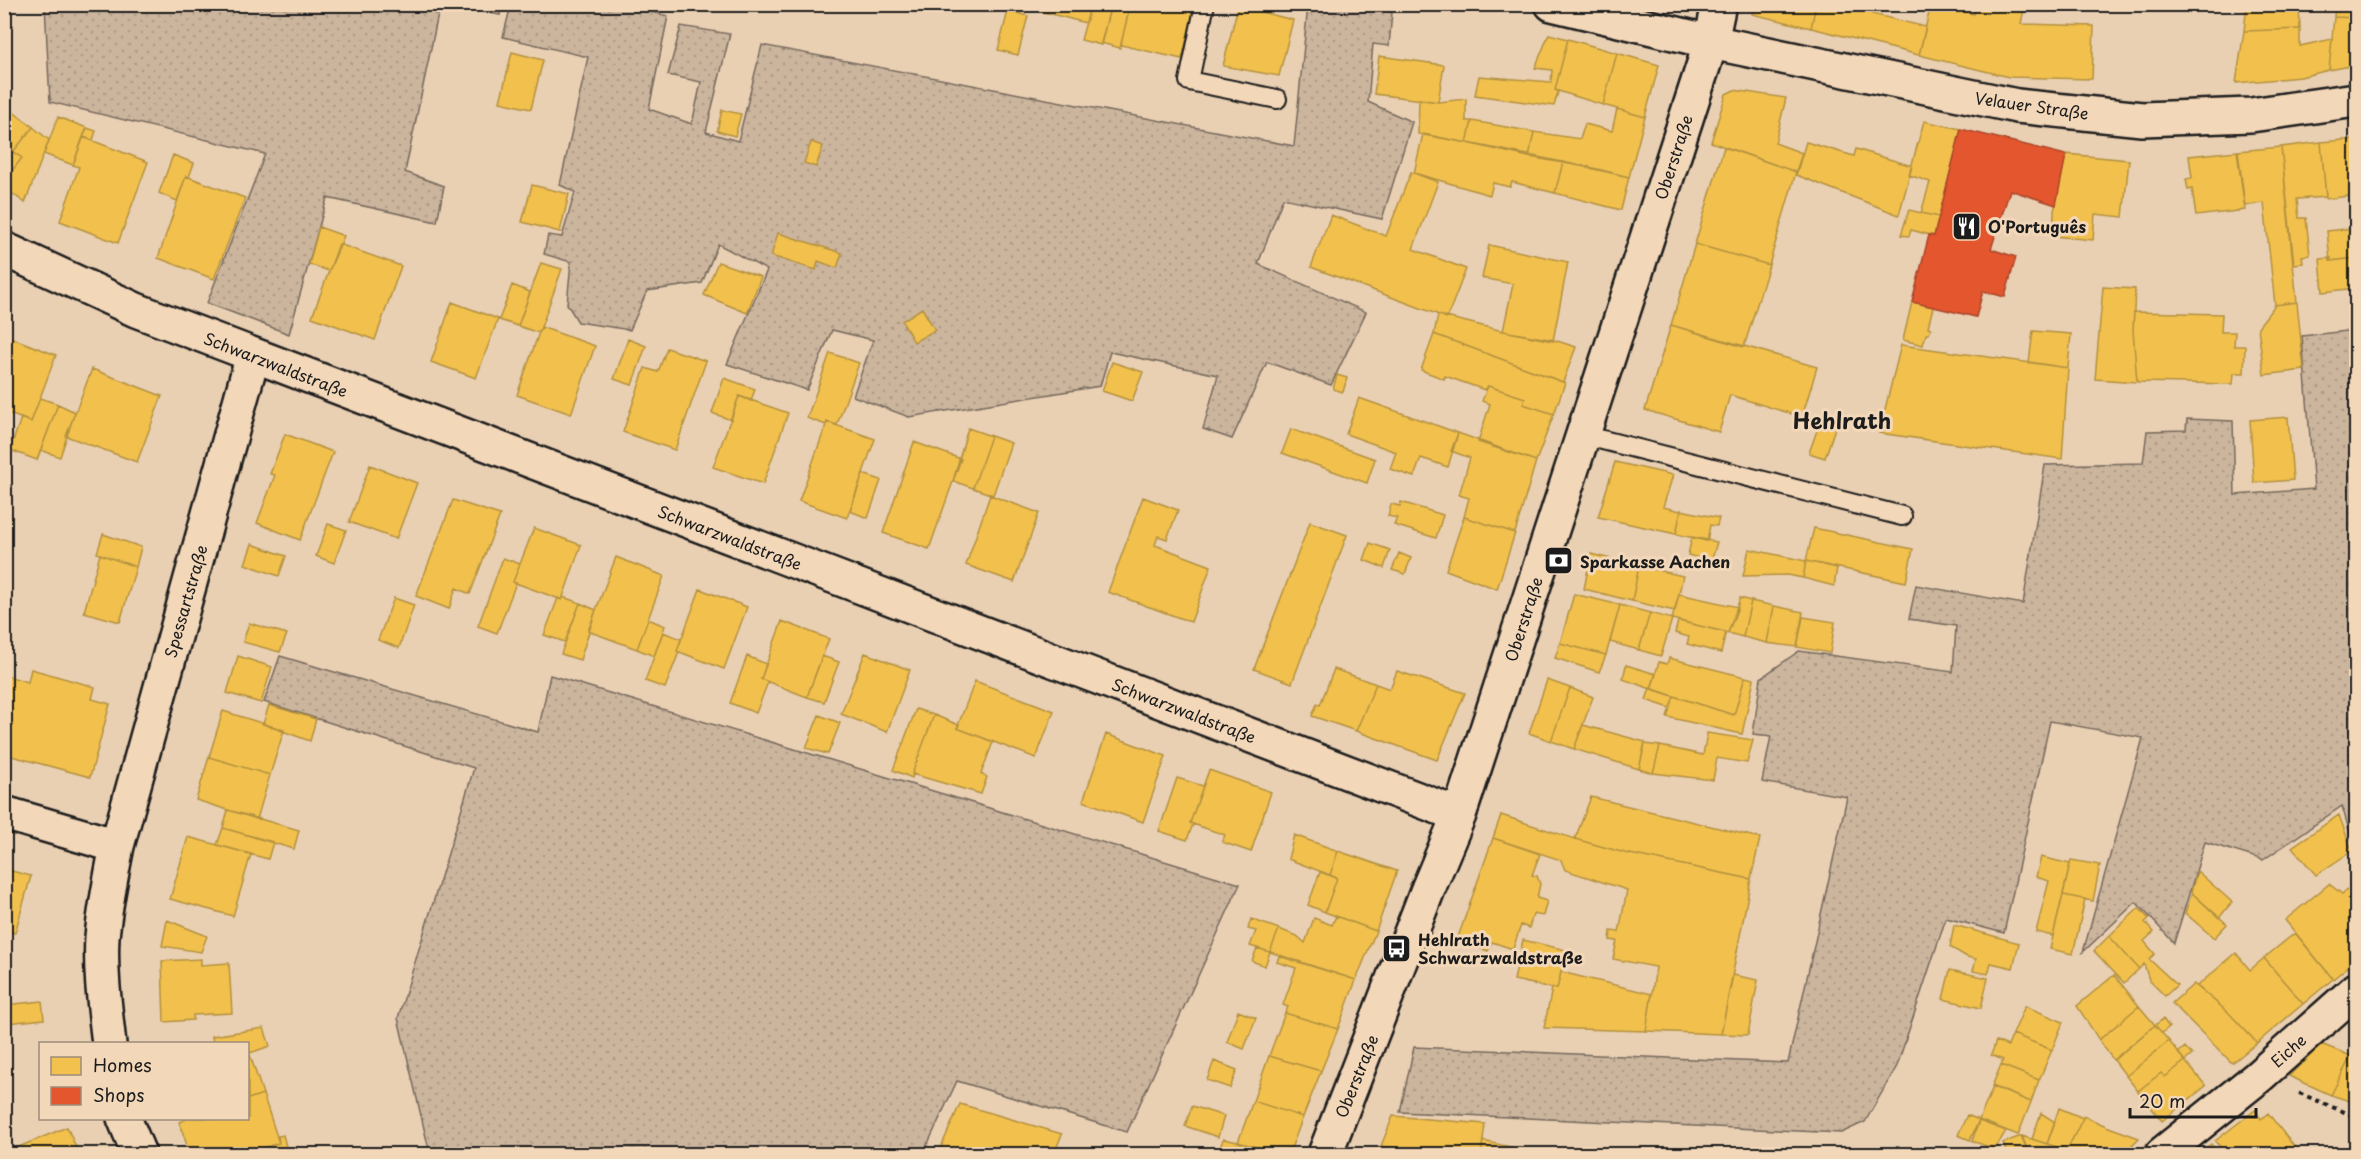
<svg xmlns="http://www.w3.org/2000/svg" width="2361" height="1159" viewBox="0 0 2361 1159" font-family="'Playpen Sans',sans-serif">
<defs>
<pattern id="grass-dots" width="8" height="8" patternUnits="userSpaceOnUse" patternTransform="scale(1.5)"><rect width="8" height="8" fill="#ccb59d"/><path d="M2 2h.1M6 6h.1" fill="none" stroke="#af9b87" stroke-width="1.8" stroke-linecap="round"/></pattern>
</defs>
<rect width="100%" height="100%" fill="#ead0b3"/>
<filter id="ink" filterUnits="userSpaceOnUse"><feTurbulence type="fractalNoise" baseFrequency=".0167" numOctaves="2"/><feDisplacementMap in="SourceGraphic" scale="12" xChannelSelector="R" yChannelSelector="G"/><feConvolveMatrix kernelMatrix="1 2 1 2 8 2 1 2 1" color-interpolation-filters="sRGB"/></filter>
<g filter="url(#ink)">
<path fill="url(#grass-dots)" stroke="#74685c" stroke-width="1.5" d="M45 5H440L405 172 444 186 437 222 327 198 289 334 207 303 265 154 50 102Z
M451 5H502L500 15Z
M511 5H639V9L668 16 649 109 692 124 701 82 668 75 681 26 730 34 706 132 738 141 762 45 1294 146 1308 5H1355L1392 12 1389 46 1373 44 1368 102 1412 122 1382 219 1283 198 1258 264 1366 312 1331 385 1267 362 1232 439 1203 429 1218 375 1110 352 1100 386 909 417 853 396 873 340 832 330 807 390 727 364 767 270 718 244 702 283 647 291 630 330 578 322 567 304 571 262 544 254 548 235 562 237 575 192 560 185 588 57 503 37Z
M2356 330V841L2353 844 2342 806 2263 860 2205 842 2174 943 2136 902 2083 952 2143 738 2050 721 2004 933 1946 918 1897 1066 1865 1122 1841 1133 1400 1112 1414 1047 1788 1063 1847 797 1762 782 1771 736 1753 734 1761 678 1799 651 1953 672 1956 626 1909 619 1916 585 2023 604 2045 465 2143 463 2147 431 2186 430 2187 419 2233 421 2235 495 2314 489 2302 336Z
M280 656 538 732 550 675 1240 884 1127 1132 957 1081 923 1154H430L398 1018 474 768 264 702Z"/>
<path fill="#f2c14e" stroke="#b2903f" stroke-width="1.5" d="M1029 4H1091L1086 23 1028 8Z
M1091 4H1111L1101 45 1081 40Z
M1111 4 1130 6 1120 48 1101 43Z
M1130 4H1195L1182 59 1121 45Z
M1754 4H1816L1811 28 1752 14Z
M1816 4H1874L1872 14 1926 27 1919 55 1811 28Z
M1931 4 1974 14 1976 4H2025L2021 24 2094 26 2092 79 2009 77 1919 55Z
M2247 4H2299L2300 29 2244 31Z
M2335 4H2356V18L2334 17Z
M1238 6 1293 20 1279 76 1223 66Z
M1008 11 1028 16 1018 55 998 50Z
M2334 17 2356 18V65L2329 70Z
M2300 29V46L2332 39 2329 70 2301 77 2236 83 2244 31Z
M1549 34 1568 39 1555 90 1558 92 1554 106 1475 95 1479 76 1551 82 1552 70 1535 68Z
M1568 39 1617 53 1603 105 1555 90Z
M512 52 543 60 531 109 500 102Z
M1617 53 1659 65 1645 117 1603 105Z
M1379 56 1444 65 1438 102 1374 94Z
M1734 90 1786 98 1775 143 1802 153 1796 172 1711 142 1726 94Z
M1419 99 1438 102 1466 99V121H1472L1467 143 1418 134Z
M4 105 33 127 13 152 22 158 4 181Z
M1617 109 1645 117 1629 177 1581 165V166L1529 157 1534 132 1580 139 1585 124 1612 131Z
M722 110 741 114 735 136 717 131Z
M58 117 87 128 73 165 44 154Z
M1472 121 1534 132 1529 157 1467 143Z
M1924 121 1961 129 1939 217 1921 213 1930 182 1909 175Z
M33 127 49 140 25 203 4 187V181L22 158 13 152Z
M87 128 96 131 93 140 83 137Z
M1423 134 1563 162 1555 193 1512 182 1510 187 1493 183 1490 195 1414 173Z
M83 137 148 162 118 243 60 221 79 167 73 165Z
M2356 139V195L2326 199 2321 142Z
M811 142 823 146 816 167 804 163Z
M1806 142 1854 156 1856 149 1912 166 1899 215 1796 175Z
M2321 142 2326 197 2297 199 2299 218H2306L2310 255 2302 256 2303 263 2294 264 2281 147Z
M1724 147 1796 172 1769 265 1695 244Z
M2281 147 2297 302 2275 305 2264 203 2245 206 2238 151Z
M2237 151 2245 210 2196 216 2192 189 2188 190 2186 179 2192 178 2189 156Z
M2066 154 2129 160 2123 217 2095 214 2093 240 2053 236 2054 211Z
M173 155 194 163 189 177 186 176 177 201 159 193Z
M1563 162 1629 177 1621 210 1555 193Z
M1411 172 1438 182 1413 249 1466 269 1447 318 1311 267 1331 215 1386 236Z
M186 176 245 198 214 279 158 258Z
M532 185 569 194 560 232 522 222Z
M1909 210 1939 217 1934 236 1911 230 1909 236 1901 235Z
M319 227 344 236 329 271 309 264Z
M2356 228V258L2330 261 2327 231Z
M778 233 842 253 837 268 818 261 816 270 771 256Z
M339 244 401 266 375 340 312 317Z
M1695 244 1769 265 1744 347 1671 325Z
M1489 245 1568 262 1553 341 1503 331 1513 284 1482 278Z
M2331 258 2330 261 2356 258V288L2323 292 2320 259Z
M718 262 761 277 747 313 704 295Z
M541 263 562 269 539 333 518 326Z
M512 285 530 292 518 326 499 320Z
M2103 287 2135 289 2133 330 2137 382 2095 379Z
M452 302 498 319 476 378 431 362Z
M1912 302 1933 307 1928 327 1931 328 1929 334H1926L1923 345 1903 340Z
M2297 302 2304 370 2264 375 2258 327 2275 305Z
M2356 305V314L2350 315 2349 306Z
M922 308 935 330 914 342 902 321Z
M2134 312 2222 314 2221 332H2235L2234 346H2245L2244 373H2234L2233 384 2137 382 2133 330Z
M1438 315 1503 331 1554 340 1576 347 1563 382 1434 334Z
M1671 325 1817 367 1802 417 1730 395 1719 432 1645 410Z
M541 327 595 346 571 414 517 395Z
M2033 331 2071 334 2068 368 2029 362Z
M1434 334 1565 383 1554 414 1523 404 1525 398 1488 386 1485 390 1445 376 1444 379 1421 370Z
M4 335 56 355 31 422 4 412Z
M628 339 646 346 632 385 614 379Z
M1901 345 2068 368 2062 459 1879 433Z
M667 348 706 361 675 450 623 432 645 368 658 372Z
M830 353 859 363 837 425 827 422 826 425 807 418Z
M1112 362 1143 372 1132 401 1102 391Z
M92 369 162 396 137 462 66 436Z
M1337 375 1347 378 1343 392 1333 389Z
M724 378 755 389 751 401 739 396 731 420 712 413Z
M1488 386 1525 398 1523 404 1554 414 1536 461 1478 442 1490 404 1482 401Z
M739 396 788 413 763 484 713 467Z
M40 398 58 404 37 460 10 450 21 418 31 422Z
M1359 398 1458 433 1448 467 1421 458 1414 477 1390 469 1396 452 1346 434Z
M58 404 75 412 60 457 41 450Z
M2288 417 2293 480 2254 483 2250 420Z
M827 422 875 439 847 518 799 501Z
M1820 422 1836 425 1825 458 1809 453Z
M968 428 991 436 973 488 953 481Z
M1291 429 1375 459 1367 483 1282 453Z
M1458 433 1536 461 1515 533 1464 517 1469 498 1459 495 1470 458 1451 451Z
M285 434 333 452 300 540 257 523 275 475 270 474Z
M991 436 1011 443 993 495 973 488Z
M914 442 961 459 929 549 883 533Z
M1615 462 1673 475 1663 507 1681 511 1676 534 1598 517Z
M370 465 417 483 396 539 349 522Z
M863 474 881 480 868 518 850 511Z
M990 495 1039 513 1014 582 966 565Z
M1143 497 1178 510 1167 539 1158 536 1155 545 1211 566 1191 622 1108 592Z
M453 500 500 515 470 594 456 588 449 609 416 596Z
M1401 502 1443 515 1436 538 1394 525 1397 518 1388 516 1391 504 1400 506Z
M1681 510 1719 518 1717 526 1710 525 1707 541 1676 534Z
M1464 517 1515 533 1497 589 1446 570Z
M1310 522 1347 535 1292 683 1254 669Z
M328 524 346 530 334 563 316 556Z
M534 528 581 545 562 600 513 582Z
M1814 528 1913 549 1906 582 1806 561Z
M103 534 141 547 136 567 97 553Z
M1692 537 1717 542 1712 559 1709 561 1688 555Z
M1370 543 1390 550 1384 568 1364 560Z
M252 544 286 556 279 576 245 564Z
M1749 549 1806 561 1803 578 1788 575 1743 576Z
M1399 553 1411 558 1405 574 1392 570Z
M100 554 136 567 120 622 84 612Z
M1591 554 1639 566 1632 601 1584 589Z
M616 557 664 576 637 649 588 631Z
M503 558 520 564 513 582 516 583 497 633 478 626Z
M1806 561 1837 568 1834 586 1803 578Z
M1639 566 1683 576 1675 611 1632 601Z
M700 589 747 607 724 669 677 651Z
M1574 594 1620 605 1606 655 1560 643Z
M1679 594 1738 607 1728 633 1672 619Z
M563 597 580 603 565 642 544 635 558 598 562 600Z
M394 598 414 605 399 648 378 640Z
M1740 598 1751 601 1743 637 1728 633Z
M1751 601 1774 606 1767 643 1743 637Z
M580 603 596 610 580 660 561 654Z
M1620 605 1650 613 1639 650 1610 642Z
M1774 606 1803 612 1797 647 1767 643Z
M1650 613 1672 619 1661 656 1639 650Z
M1803 617 1835 622 1830 653 1797 647Z
M648 619 665 626 654 656 637 649Z
M782 621 829 639 807 697 761 679Z
M1678 621 1726 632 1721 653 1687 644 1689 637 1675 633Z
M249 623 287 634 280 652 243 642Z
M663 632 681 639 677 651 679 652 665 688 645 681Z
M1560 643 1606 655 1599 672 1555 658Z
M865 653 910 670 887 732 841 714Z
M238 656 272 667 261 703 227 693Z
M747 656 766 664 761 679 768 682 756 713 730 703Z
M822 656 839 662 824 702 807 697Z
M1669 658 1745 677 1734 715 1651 689 1659 662 1667 664Z
M1626 665 1656 674 1651 689 1623 679Z
M31 669 95 687 92 699 110 704 90 777 4 754V675L28 682Z
M1334 669 1376 684 1356 731 1312 716 1317 704 1320 705Z
M1397 671 1465 693 1437 760 1356 731 1376 684 1390 689Z
M1745 677 1754 679 1742 734 1667 717 1674 696 1734 715Z
M1547 680 1570 688 1551 741 1529 733Z
M975 681 1054 711 1036 758 957 728Z
M1570 688 1593 697 1574 749 1551 741Z
M1650 688 1674 696 1670 708 1646 700Z
M269 705 316 719 310 741 263 724Z
M916 709 934 715 912 774H913L912 778 893 770Z
M223 711 284 730 270 775 209 757Z
M819 715 840 723 828 754 806 748Z
M934 715 959 725 957 728 993 742 981 774 987 777 981 794 912 774Z
M1583 725 1645 742 1639 769 1574 749Z
M1707 733 1753 740 1747 763 1717 758 1713 780 1653 773 1660 746 1703 755Z
M1106 734 1166 756 1143 822 1083 801Z
M1645 744 1660 746 1653 773 1639 769Z
M209 757 270 775 257 819 196 800Z
M1209 770 1271 792 1251 852 1222 842 1225 835 1190 823Z
M1177 778 1203 786 1190 823 1193 824 1187 840 1159 831Z
M1591 797 1760 838 1751 879 1625 853 1575 839Z
M228 810 299 830 294 849 223 828Z
M1501 815 1575 839 1625 853 1751 879 1721 1034 1646 1031 1656 967 1613 959 1617 941 1610 940 1611 931 1619 932 1627 890 1565 870 1561 860 1493 838Z
M2339 815 2352 851 2316 875 2292 847Z
M223 828 273 842 268 859 217 845Z
M1294 835 1338 851 1330 875 1288 859Z
M188 837 251 854 233 916 170 899Z
M1493 838 1540 854 1532 875 1537 876 1540 884 1537 898 1547 901 1543 916 1533 914 1529 928 1521 925 1513 949 1492 942 1488 951 1457 940Z
M1338 851 1397 871 1376 931 1325 912 1337 878 1330 875Z
M2041 857 2070 864 2053 936 2036 932 2049 881 2036 877Z
M2071 860 2100 865 2093 901 2063 895Z
M4 869 31 876 15 933 4 931Z
M2197 871 2232 902 2219 918 2191 892Z
M1320 872 1337 878 1325 912 1308 905Z
M2356 881V960L2333 979 2285 920 2329 884 2342 894Z
M2192 893 2227 924 2214 938 2185 913Z
M2063 895 2085 899 2073 954 2050 949Z
M2139 908 2149 919 2145 922 2154 932 2144 941 2155 954 2149 959 2177 985 2165 996 2149 980 2144 964 2139 969 2109 936Z
M1336 916 1376 931 1356 980 1270 952 1279 929 1297 936 1305 943 1314 918 1332 925Z
M1251 919 1279 929 1270 952 1250 946 1256 931 1248 929Z
M167 920 207 936 201 952 162 946Z
M1954 925 2019 943 2013 968 1991 963 1988 974 1973 971 1976 959 1967 957 1950 947Z
M2295 933 2333 979 2303 1004 2264 958Z
M2109 936 2139 969 2124 983 2094 951Z
M1523 940 1566 950 1557 989 1514 980Z
M1257 948 1270 952 1265 966 1252 961Z
M2236 953 2250 970 2264 958 2303 1004 2257 1043 2229 1013 2197 986Z
M1279 956 1356 980 1338 1029 1285 1013 1288 1007 1283 1005 1296 968 1277 962Z
M201 959V965L229 963 232 1013 193 1015V1020L164 1022 162 961Z
M1950 970 1988 978 1981 1008 1943 999Z
M1561 972 1652 994 1646 1031 1544 1028 1552 988 1557 989Z
M1733 975 1758 980 1748 1035 1721 1034Z
M2114 975 2139 1006 2099 1040 2077 1006Z
M2194 984 2229 1013 2257 1043 2232 1063 2172 1003Z
M42 1001 44 1019 7 1023 5 1005Z
M2025 1006 2063 1022 2052 1050 2013 1034Z
M2139 1006 2155 1025 2113 1060 2099 1040Z
M1238 1011 1256 1018 1244 1049 1227 1042Z
M1285 1013 1338 1029 1321 1071 1269 1056Z
M2163 1019 2169 1027 2162 1033 2155 1025Z
M2155 1025 2169 1041 2126 1076 2114 1060Z
M264 1028 270 1046 250 1053 248 1044H213L212 1036Z
M2013 1034 2052 1050 2039 1080 2001 1065 2003 1060 1991 1055 1996 1041 2008 1046Z
M2169 1041 2185 1061 2165 1077 2161 1073 2138 1091 2126 1076Z
M2321 1044 2351 1056 2331 1095 2289 1076Z
M2185 1047 2192 1055 2185 1061 2178 1053Z
M248 1049 263 1094 248 1099Z
M1269 1056 1321 1071 1303 1117 1253 1101Z
M2351 1056 2356 1058V1103L2331 1095Z
M1214 1061 1237 1070 1230 1088 1207 1080Z
M2185 1061 2206 1086 2162 1121 2138 1091 2161 1073 2165 1077Z
M2001 1065 2039 1080 2031 1102 1992 1086Z
M1993 1087 2031 1102 2018 1135 1979 1120Z
M263 1094 279 1143 243 1154H190L179 1122 189 1118H248V1099Z
M1253 1101 1303 1117 1289 1154H1281L1238 1142Z
M960 1104 1062 1134 1054 1154H938Z
M1192 1106 1224 1116 1218 1137 1185 1126Z
M2059 1108 2083 1118 2067 1150 2047 1144Z
M2255 1110 2261 1119 2268 1113 2296 1149 2288 1154H2226L2215 1141Z
M2041 1113 2055 1122 2047 1144 2032 1139Z
M1967 1115 1979 1120 1970 1140 1958 1135Z
M1393 1116 1485 1124 1481 1154H1448L1381 1146Z
M2084 1116 2106 1126 2139 1138 2123 1154H2073L2066 1152Z
M1979 1121 2006 1131 1995 1149 1972 1141Z
M67 1127 79 1154H4V1153Z
M283 1135 288 1154H243L279 1143 278 1136Z
M2021 1136 2029 1154H2007L2003 1143Z
M2022 1136 2067 1150 2066 1154H2029Z
M1223 1139 1238 1142 1279 1154H1218Z
M1483 1141 1520 1149V1154H1481Z
M2211 1144 2218 1154H2197Z
M1381 1146 1444 1154H1378Z"/>
<path fill="#e4572e" stroke="#a84529" stroke-width="1.5" d="M1961 129 2066 155 2056 205 2010 190 1991 249 2016 257 2005 297 1983 291 1976 317 1912 302 1929 235 1934 236Z"/>
<g fill="none" stroke-linecap="round" stroke-linejoin="round">
<defs>
<path id="service" d="M1205 4 1189 81 1277 99
M1583 435 1902 516"/>
<path id="minor" d="M1552 4 1711 42 2017 106 2142 119 2251 115 2356 100
M4 249 136 310 1459 815
M4 813 117 846
M109 1044C105 1008 100 973 102 937 105 906 111 876 117 846L253 355
M124 1118 139 1154
M1325 1154 1428 889 1459 815 1711 42 1719 4
M2162 1154 2258 1077 2356 990"/>
</defs>
<use href="#service" stroke="#1c1c1c" stroke-width="22"/>
<use href="#minor" stroke="#1c1c1c" stroke-width="38"/>
<path stroke="#1c1c1c" stroke-width="4" stroke-dasharray="4.5 4.5" stroke-linecap="butt" d="M2299 1093 2356 1117"/>
<use href="#service" stroke="#f3d7b9" stroke-width="18"/>
<use href="#minor" stroke="#f3d7b9" stroke-width="33"/>
</g>
</g>
<defs>
<symbol id="restaurant-square" viewBox="-11 -11 22 22"><rect x="-9" y="-9" width="18" height="18" rx="4" fill="#1c1c1c" stroke="#f3d7b9"/><path d="M-5-6h1v4h1v-4h1v4h1v-4h1v5L-1.5 .5V6h-2V.5L-5-1ZM5-6V6H3V1.5H1.5Q1.5-4 5-6Z" fill="#fff"/></symbol>
<symbol id="bank-square" viewBox="-11 -11 22 22"><rect x="-9" y="-9" width="18" height="18" rx="4" fill="#1c1c1c" stroke="#f3d7b9"/><path d="M-6-4H6V4H-6ZM0-2.3a2.3 2.3 0 1 0 0 4.6a2.3 2.3 0 1 0 0-4.6Z" fill="#fff"/></symbol>
<symbol id="bus-square" viewBox="-11 -11 22 22"><rect x="-9" y="-9" width="18" height="18" rx="4" fill="#1c1c1c" stroke="#f3d7b9"/><path d="M-5-6H5V4H4V6H2V4H-2V6H-4V4H-5ZM-3.5-4V0h7V-4ZM-3.5 1.2v1.5H-2V1.2ZM2 1.2v1.5H3.5V1.2Z" fill="#fff"/></symbol>
</defs>
<g fill-rule="evenodd">
<use href="#restaurant-square" x="1950" y="210" width="33" height="33"/>
<use href="#bank-square" x="1542" y="544" width="33" height="33"/>
<use href="#bus-square" x="1380" y="932" width="33" height="33"/>
</g>
<g text-anchor="middle" dominant-baseline="central" stroke-width="6" stroke-linejoin="round" paint-order="stroke">
<g font-size="16" fill="#1c1c1c" stroke="#f3d7b9">
<text transform="translate(2032 105) rotate(8)">Velauer Straße</text>
<text transform="translate(1673 157) rotate(-72)">Oberstraße</text>
<text transform="translate(276 364) rotate(21)">Schwarzwaldstraße</text>
<text transform="translate(730 537) rotate(21)">Schwarzwaldstraße</text>
<text transform="translate(185 601) rotate(-74)">Spessartstraße</text>
<text transform="translate(1523 619) rotate(-72)">Oberstraße</text>
<text transform="translate(1184 710) rotate(21)">Schwarzwaldstraße</text>
<text transform="translate(2288 1050) rotate(-41)">Eiche</text>
<text transform="translate(1356 1076) rotate(-68)">Oberstraße</text>
</g>
<g font-size="16" font-weight="bold" fill="#1c1c1c" stroke="#f3d7b9" text-anchor="start">
<text x="1988" y="226">O'Português</text>
<text x="1580" y="561">Sparkasse Aachen</text>
<text x="1418" y="939">Hehlrath<tspan x="1418" dy="18">Schwarzwaldstraße</tspan></text>
</g>
<g font-size="22" font-weight="bold" fill="#1c1c1c" stroke="#f3d7b9">
<text x="1842" y="419">Hehlrath</text>
</g>
</g>
<rect width="2361" height="1159" fill="none" stroke="#f3d7b9" stroke-width="24"/>
<rect x="12" y="12" width="2337" height="1135" fill="none" stroke="#1c1c1c" stroke-width="2" filter="url(#ink)"/>
<rect x="39" y="1042" width="210" height="78" fill="#f3d7b9" stroke="#9d8c7a" stroke-width="1.5"/>
<rect x="51" y="1057" width="30" height="18" fill="#f2c14e" stroke="#9d8c7a" stroke-width="1.5"/>
<text x="93" y="1072" font-size="18" fill="#1c1c1c">Homes</text>
<rect x="51" y="1087" width="30" height="18" fill="#e4572e" stroke="#9d8c7a" stroke-width="1.5"/>
<text x="93" y="1102" font-size="18" fill="#1c1c1c">Shops</text>
<path d="M2130 1108v9h126v-9" fill="none" stroke="#1c1c1c" stroke-width="3"/>
<text x="2139" y="1108" font-size="18" fill="#1c1c1c" stroke="#f3d7b9" stroke-width="4.5" paint-order="stroke">20 m</text>
</svg>
